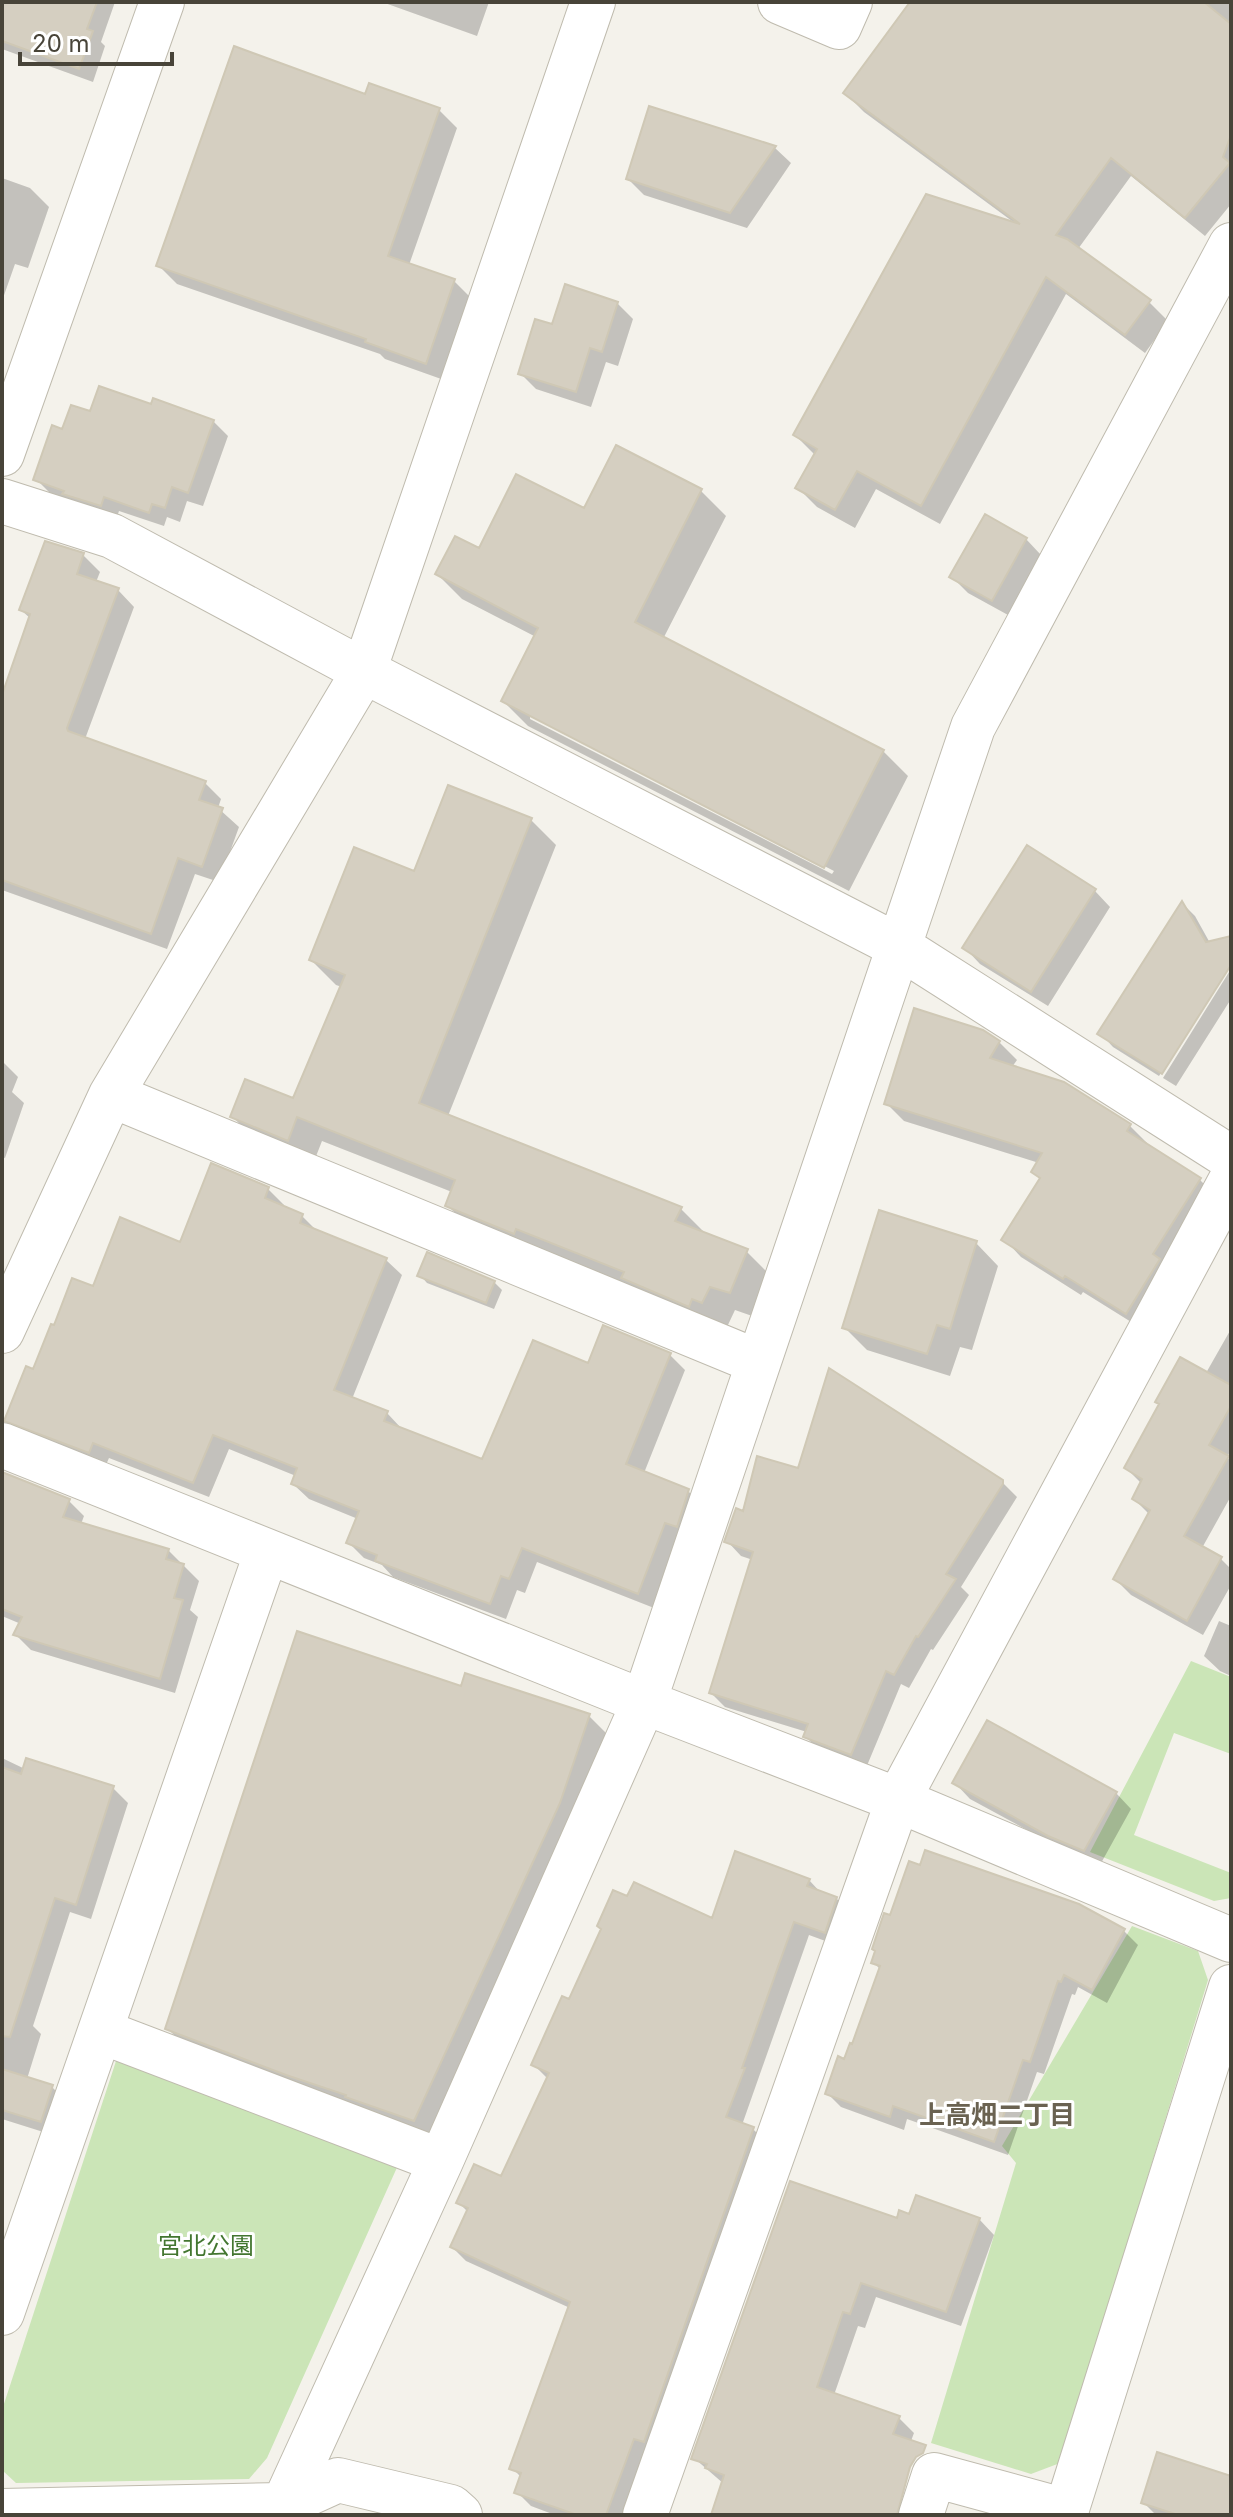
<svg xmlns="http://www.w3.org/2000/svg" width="1233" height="2517" viewBox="0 0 1233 2517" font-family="Inter,'Noto Sans JP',sans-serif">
<rect width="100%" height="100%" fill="#f4f2eb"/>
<path fill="#cbe5b7" d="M1191 1661 1231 1677V1754L1174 1733 1134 1835 1231 1873V1898L1214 1901 1090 1852Z
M1132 1926 1198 1951 1208 1980 1060 2463 1031 2474 931 2443 1016 2163 1002 2146Z
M117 2058 399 2163 267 2458 249 2479 16 2483 2 2470V2410Z"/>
<path fill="#0003" fill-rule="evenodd" d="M2 2H115L101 42 105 46 93 82 2 49Z
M382 2H489L477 36Z
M913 2H1231V204L1205 236 1131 176 1078 249 1149 302 1168 321 1145 353 1066 294 940 524 876 489 855 528 817 507 798 488 815 455 795 435 1016 224 864 112 845 93Z
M370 85 439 110 457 128 409 265 454 281 472 299 444 380 385 359 380 354 177 284 159 266 366 96Z
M650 108 775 148 791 163 747 228 644 195 628 179Z
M2 178 30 188 49 207 28 268 15 264 2 301Z
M617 303 633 319 618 366 606 362 591 407 536 389 520 373 554 326Z
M152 407 213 421 228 436 203 506 187 501 180 522 167 517 164 526 119 511 116 520 51 494 36 479 64 431 91 414Z
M701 491 726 516 663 639 883 751 908 776 849 891 528 726 503 701 536 637 462 599 437 574 584 511ZM530 714 834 871 832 874 530 719Z
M1026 539 1041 555 1008 615 968 593 952 577Z
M46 543 83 555 100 572 96 582 118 590 134 607 85 739 204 782 221 799 218 808 239 827 219 882 195 874 167 949 2 890V720L31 619 21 610Z
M531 820 556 845 448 1116 680 1208 705 1233 746 1251 771 1276 755 1317 735 1310 727 1327 472 1230 447 1205 452 1192 322 1141 313 1164 257 1142 232 1116 294 1101 342 987 336 985 311 960 415 874Z
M1028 848 1095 891 1110 907 1048 1006 980 964 965 948Z
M1183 904 1195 916 1210 943 1231 938V961L1159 1076 1113 1047 1100 1033Z
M1231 969V999L1176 1086 1163 1078Z
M999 1042 1017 1060 1012 1067 1130 1126 1147 1143 1146 1145 1200 1180 1217 1197 1144 1330 1083 1292 1081 1295 1021 1257 1004 1239 1041 1180 1033 1172 1039 1163 904 1121 886 1103Z
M2 1061 18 1077 12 1092 24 1103 5 1158 2 1157Z
M268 1189 284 1205 283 1208 302 1216 319 1233 386 1260 402 1275 352 1399 387 1413 402 1429 484 1461 589 1366 670 1355 685 1370 644 1473 688 1491 704 1507 654 1608 537 1562 525 1593 517 1590 506 1619 393 1577 382 1565 364 1558 349 1543 358 1519 309 1499 293 1484 296 1476 229 1449 209 1497 109 1458 105 1467 22 1436 7 1420 35 1372 94 1289 182 1244Z
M976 1243 998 1266 972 1350 960 1347 950 1376 867 1350 844 1327Z
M420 1275 494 1282 502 1290 494 1309 427 1283Z
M1231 1329V1450L1227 1457 1231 1461V1496L1202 1548 1221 1559 1231 1569V1585L1203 1635 1131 1595 1115 1579 1150 1515 1134 1499 1142 1484 1126 1468 1206 1373Z
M799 1470 1002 1482 1017 1497 961 1587 969 1595 933 1650 931 1649 909 1688 901 1684 866 1768 820 1751 805 1736 807 1732 725 1707 711 1693 753 1560 741 1556 727 1541 744 1513Z
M2 1473 69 1501 84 1516 81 1524 168 1550 199 1581 190 1610 198 1617 175 1693 31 1650 16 1635 21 1624 2 1616Z
M1219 1621 1231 1626V1676L1220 1671 1204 1656Z
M462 1689 589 1716 617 1744 442 2148 195 2056 167 2028Z
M2 1758 25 1769 113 1788 128 1803 91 1919 70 1912 33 2026 41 2034 27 2079 52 2087 67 2102 56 2136 2 2119Z
M955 1783 1116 1793 1131 1809 1100 1865 1066 1851 970 1799Z
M809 1880 822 1894 836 1898 850 1913 839 1946 809 1935 742 2125 753 2129 767 2143 625 2515H555L531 2506 517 2492 522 2478 512 2468 570 2308 466 2261 452 2247 468 2212 458 2202 502 2179 548 2079 533 2064 628 1899 713 1921Z
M1124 1931 1138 1945 1107 2003 1078 1987 1075 1995 1072 1994 1044 2074 1037 2072 1008 2155 907 2119 904 2130 841 2107 827 2093 846 2061 881 1970 873 1962Z
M910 2216 979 2219 994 2235 961 2326 876 2297 865 2328 858 2326 834 2395 899 2418 914 2433 883 2515H713L724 2484 694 2458 898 2220Z
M1231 2478V2515H1156L1143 2502Z"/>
<path fill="#d5cfc1" stroke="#cfc8b5" stroke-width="2" d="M2 2H97L87 29 93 31 79 69 2 41Z
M910 2H1204L1231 24V135L1223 157 1230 163 1185 218 1111 158 1056 235 1067 239 1151 300 1125 335 1046 277 921 506 857 471 835 510 795 488 817 449 793 435 926 194 1020 224 843 93Z
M234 46 365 94 369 83 440 108 388 256 455 279 426 364 365 342 366 339 156 266Z
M649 106 776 146 730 213 626 179Z
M565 284 618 302 602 352 590 348 576 392 518 374 535 319 552 324Z
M99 386 151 404 153 398 214 420 188 493 172 487 165 508 152 504 149 513 104 497 101 506 62 494 64 491 33 480 52 425 62 429 71 405 90 411Z
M616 445 702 489 635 622 884 750 824 868 501 701 538 628 435 574 455 536 479 548 516 474 584 508Z
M985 514 1027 538 992 601 949 577Z
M45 541 84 553 77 574 119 588 67 728 68 731 206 781 199 800 223 808 202 867 178 858 151 934 2 880V695L30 614 19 610Z
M448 785 532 818 419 1103 682 1207 675 1221 748 1249 730 1293 710 1287 702 1303 692 1299 689 1307 621 1278 624 1272 516 1229 514 1234 445 1206 455 1180 297 1117 288 1141 230 1117 245 1079 293 1098 345 975 309 960 354 847 414 871Z
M1027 845 1096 889 1031 992 962 948Z
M1182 901 1206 942 1231 936V965L1162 1074 1097 1034Z
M914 1008 983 1030 1000 1041 990 1058 1064 1082 1131 1124 1127 1131 1201 1178 1153 1254 1160 1259 1126 1314 1065 1276 1063 1279 1001 1240 1040 1178 1031 1172 1042 1153 884 1104Z
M211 1163 269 1187 265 1198 303 1214 300 1223 387 1258 334 1390 388 1411 384 1421 482 1459 533 1340 588 1363 603 1325 671 1353 626 1464 689 1489 677 1527 665 1523 638 1594 522 1548 509 1579 501 1576 490 1604 375 1561 377 1555 346 1543 359 1511 291 1484 297 1468 213 1435 193 1483 93 1443 89 1453 4 1421 26 1366 33 1369 51 1324 54 1325 72 1278 93 1286 120 1217 180 1242Z
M879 1210 977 1241 950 1329 937 1325 927 1354 842 1328Z
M427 1252 495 1281 486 1303 417 1276Z
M1180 1357 1231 1385V1406L1209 1445 1229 1456 1184 1536 1222 1557 1187 1621 1113 1579 1150 1510 1132 1499 1142 1479 1124 1468 1159 1404 1155 1402Z
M829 1368 1003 1480V1484L946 1574 956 1579 918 1637 916 1636 894 1675 886 1671 851 1755 803 1737 808 1724 709 1693 753 1552 724 1542 736 1508 743 1511 757 1456 798 1468Z
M2 1472 70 1499 63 1517 169 1549 166 1559 184 1564 174 1598 183 1600 160 1679 13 1635 22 1617 2 1609Z
M297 1631 461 1686 465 1673 590 1714 560 1803 414 2121 345 2097 346 2095 286 2075 165 2029Z
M987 1720 1117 1792 1084 1851 1048 1836 952 1783Z
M26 1758 114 1786 76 1905 55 1898 10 2037 2 2036V1767L21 1774Z
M925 1850 1079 1904 1125 1929 1092 1990 1064 1975 1061 1982 1058 1981 1030 2062 1023 2060 994 2142 893 2106 890 2117 825 2094 838 2056 844 2059 850 2043 852 2044 880 1966 871 1963 875 1951 872 1949 884 1913 890 1915 909 1861 920 1865Z
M735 1851 810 1879 807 1886 837 1897 825 1933 794 1922 742 2068H745L726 2117 754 2127 644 2442 634 2439 606 2515H577L514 2493 521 2473 509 2469 570 2302 450 2247 468 2208 456 2203 474 2164 501 2176 549 2073 531 2065 562 1996 569 1999 601 1929 597 1926 613 1890 627 1896 634 1882 712 1918Z
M2 2069 53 2085 41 2122 2 2110Z
M790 2181 897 2218 899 2210 909 2214 916 2195 980 2218 946 2312 861 2283 850 2314 843 2312 817 2387 900 2416 893 2434 926 2445 923 2453 916 2457 910 2467 897 2515H711L724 2475 705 2468 707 2464 691 2459Z
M1157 2452 1231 2476V2515H1178L1141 2503Z"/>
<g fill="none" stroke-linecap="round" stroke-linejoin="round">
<defs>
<path id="street" d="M780 2 839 27 850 2
M2 454 162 2
M2 501 112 536 364 671 898 946 1231 1158
M111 1095 758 1362
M2 1331 111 1095 364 671 593 2
M2 1445 644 1702 898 1800 1231 1940
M100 2031 441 2161
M2 2313 267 1551
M2 2511 283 2505 338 2480 451 2507 460 2515
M279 2515 441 2161 644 1702 973 727 1231 245
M645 2515 898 1800 1231 1180
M921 2515 934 2475 1066 2511
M1065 2515 1231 1987"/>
</defs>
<use href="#street" stroke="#bfbbae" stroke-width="46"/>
<use href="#street" stroke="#fff" stroke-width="44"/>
</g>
<g text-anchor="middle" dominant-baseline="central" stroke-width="6" stroke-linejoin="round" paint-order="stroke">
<g font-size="24" fill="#437630" stroke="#fff">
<text x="206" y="2245">宮北公園</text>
</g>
<g font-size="26" font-weight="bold" fill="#6a6251" stroke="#fff">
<text x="997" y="2114">上高畑二丁目</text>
</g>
</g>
<rect width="1233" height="2517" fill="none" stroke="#484439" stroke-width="8"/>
<path d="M20 52v12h152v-12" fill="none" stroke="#484439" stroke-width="4"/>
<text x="32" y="52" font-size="24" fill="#484439" stroke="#ffffff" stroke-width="6" paint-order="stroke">20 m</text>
</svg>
